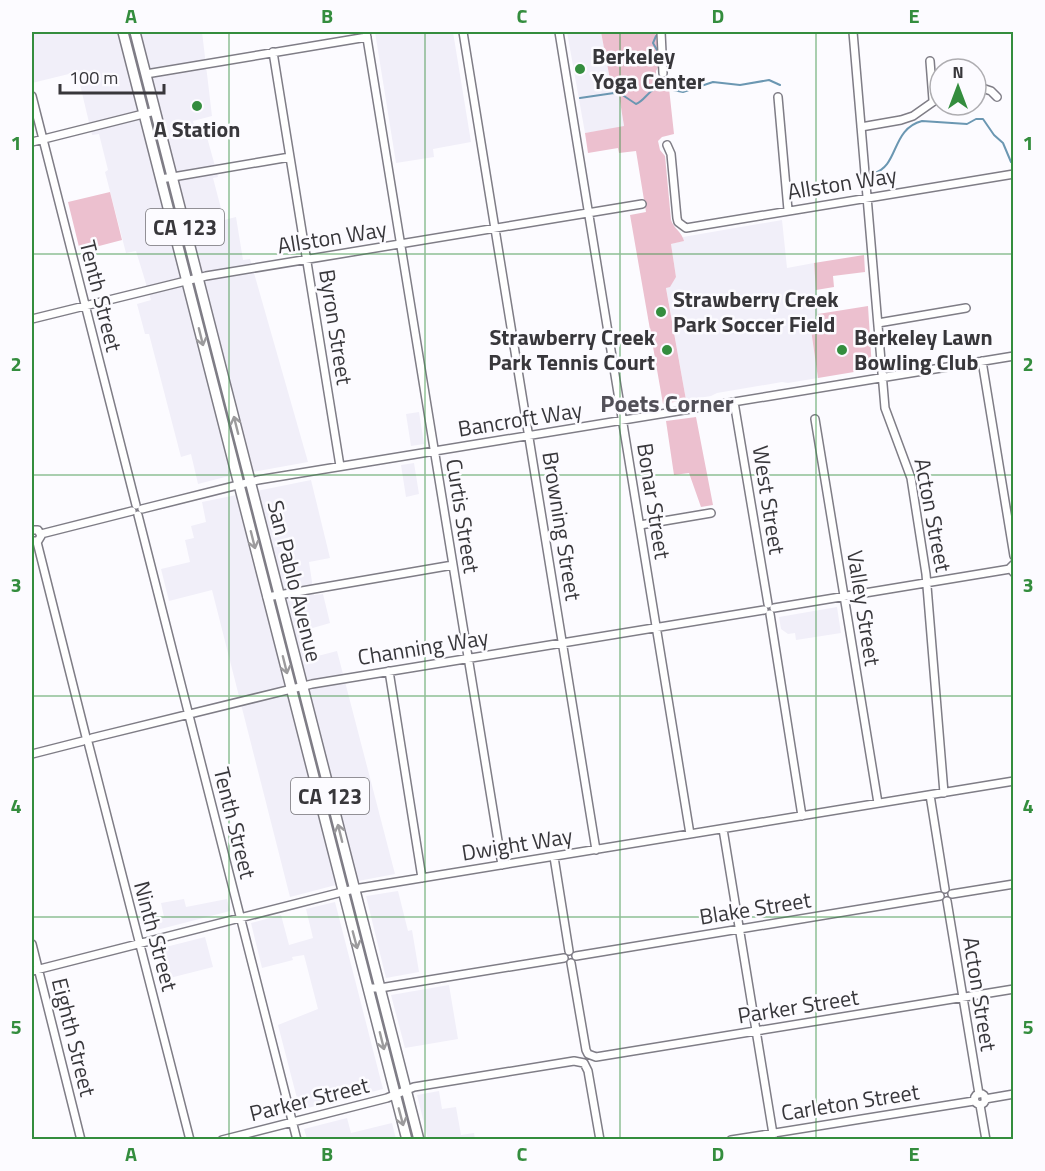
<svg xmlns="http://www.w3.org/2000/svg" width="1045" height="1171" viewBox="0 0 1045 1171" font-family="'Titillium Web',sans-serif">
<rect width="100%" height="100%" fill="#fcfbff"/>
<path fill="#f1eff9" d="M32 32H202L212 116 193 121 196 132 205 130 218 177 213 178 224 220 236 217 243 260 250 259 308 462 225 477 198 484 191 454 181 457 149 334H145L137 304 151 300 136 251 126 253 105 172 108 170 99 134 92 135 77 72 32 83Z
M375 32H453L471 142 433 149 434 157 396 163Z
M567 32H601L612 89H618L624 127 585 133Z
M782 220 787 268 814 263 820 329 811 331 818 378 788 383 782 382 717 393 711 396 686 400 666 287 670 286 676 277 671 244 683 241V237Z
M419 412 424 444 411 446 406 414Z
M414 463 419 494 406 497 401 465Z
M311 480 330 558 309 562 314 595 323 594 330 623 299 632 306 659 337 651 395 874 332 886 290 897 212 590 169 601 161 569 190 562 185 540 194 538 191 526 206 522 202 502Z
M837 607 841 633 796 640 795 633 788 634 781 629 779 617Z
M398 891 408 931 412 930 419 972 386 978 366 896Z
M184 899 186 907 227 899 230 911 149 932 146 921 164 917 161 903Z
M335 902 383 1089 300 1110 278 1025 318 1009 304 955 292 957 293 960 262 968 251 923 281 915 289 945 313 938 306 909Z
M205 937 213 967 162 980 154 950Z
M449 985 458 1039 405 1048 391 995Z
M439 1091 442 1109 456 1107 461 1135 474 1133 475 1139H428L417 1095Z
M347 1118 351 1133 392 1123 396 1139H307L304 1129Z"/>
<path fill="#ecc0cf" d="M601 32H656L659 65 656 71V77L661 81 668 79 674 134 662 137 658 141 660 150 665 156 671 220C674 229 682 232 684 241L671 244 676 277 670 287 666 288 686 400 663 404 630 215 646 212 636 151 619 153 618 148 588 153 585 133 624 126 618 89 612 90Z
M110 192 122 240 80 251 68 202Z
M864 255 865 272 833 276 834 287 816 290 814 263Z
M868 306 872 369 818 378 811 330 820 329 818 314Z
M696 417 713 505 701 507 689 473 674 475 666 421Z"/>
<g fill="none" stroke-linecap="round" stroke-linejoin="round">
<path stroke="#6b97b2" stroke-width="2" d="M656 36 653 43 657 50 658 64
M673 90 683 92 713 82 740 85 769 80 780 85
M580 98 614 93 621 94 636 104C646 100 649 88 660 88
M874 173C899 166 891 129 922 121L967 124 976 119H983L994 135 1003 143 1011 162"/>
<defs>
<path id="minor" d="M366 32 502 865
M463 32 596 850
M559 32 690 834
M661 32 663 73
M853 32 885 408 911 478 926 574 944 793
M273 52 340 466
M930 61 933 100
M146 74 367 37
M976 86 991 91 997 97
M32 96 136 505
M778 97 788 210
M861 127 901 120 913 116 940 97
M32 142 155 111
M667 145 671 154 677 218 678 222 686 228 1014 174
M161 179 290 157
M32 319 206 276 642 204
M878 323 966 308
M982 361 1014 556
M734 402 768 604
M815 419 878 803
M142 509 258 480 1014 356
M138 515 297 1140
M640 525 711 513
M32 530H38L41 536 38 541H32
M41 534 132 511
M37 542 86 737
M1014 564 1010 568 1014 573
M267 597 453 565
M774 608 1010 569
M770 614 802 816
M389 671 422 878
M92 738 312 684 764 610
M88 742 190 1140
M32 754 83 741
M930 795 945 889
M723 829 774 1140
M554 857 569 951
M952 894 1014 884
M947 901 979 1094
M32 944 81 1140
M576 956 940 896
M571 963 586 1050 588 1054 596 1057 1014 989
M32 971 354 889 1014 781
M368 988H380L564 958
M974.5 1099a5.5 5.5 0 1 1 11 0a5.5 5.5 0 1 1-11 0Z
M985 1099 1014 1094
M980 1105 986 1140
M222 1140 387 1098 414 1087 574 1061 584 1063 588 1071 600 1140
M731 1140 974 1101"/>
<path id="major" d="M123 32 407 1140
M135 32 419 1140"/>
</defs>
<use href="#minor" stroke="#7f7d86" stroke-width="10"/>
<use href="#major" stroke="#7f7d86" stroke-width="12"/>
<use href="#minor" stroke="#fff" stroke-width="7"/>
<use href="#major" stroke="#fff" stroke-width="9"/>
</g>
<defs><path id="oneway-shaft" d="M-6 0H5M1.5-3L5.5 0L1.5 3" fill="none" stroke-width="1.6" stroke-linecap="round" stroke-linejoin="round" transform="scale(1.5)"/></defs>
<g stroke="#9c9b9d">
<use href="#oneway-shaft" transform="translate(201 337) rotate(76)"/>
<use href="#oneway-shaft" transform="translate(236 425) rotate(-104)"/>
<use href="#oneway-shaft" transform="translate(253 540) rotate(76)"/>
<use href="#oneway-shaft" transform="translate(285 665) rotate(76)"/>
<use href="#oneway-shaft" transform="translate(340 833) rotate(-104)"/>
<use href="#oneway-shaft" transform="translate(355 940) rotate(75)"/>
<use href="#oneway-shaft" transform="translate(382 1041) rotate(76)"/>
<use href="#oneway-shaft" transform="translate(401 1117) rotate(75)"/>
</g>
<path fill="none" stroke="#348d3e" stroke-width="1.5" stroke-opacity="0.55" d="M229 32V1140M425 32V1140M620 32V1140M816 32V1140M32 254H1014M32 475H1014M32 696H1014M32 917H1014"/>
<g fill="#348d3e" stroke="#fcfbff" stroke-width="2">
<circle cx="580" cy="69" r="6"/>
<circle cx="197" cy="106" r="6"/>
<circle cx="661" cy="312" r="6"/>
<circle cx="667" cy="350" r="6"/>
<circle cx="842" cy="350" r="6"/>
</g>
<g text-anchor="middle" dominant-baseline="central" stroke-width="5" stroke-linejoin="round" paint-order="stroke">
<g fill="#fcfbff" stroke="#737276" stroke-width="1.5">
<rect x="146" y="209" width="78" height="36" rx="4.5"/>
<rect x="291" y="778" width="78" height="36" rx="4.5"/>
</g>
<g font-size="21" font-weight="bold" fill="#38373b">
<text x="185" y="227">CA 123</text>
<text x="330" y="796">CA 123</text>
</g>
<g font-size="22" font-weight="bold" fill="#38373b" stroke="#fcfbff" text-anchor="start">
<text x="592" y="56">Berkeley<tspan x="592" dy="25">Yoga Center</tspan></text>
<text x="197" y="129" text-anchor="middle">A Station</text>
<text x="673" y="299">Strawberry Creek<tspan x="673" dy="25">Park Soccer Field</tspan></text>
<text x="655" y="337" text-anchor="end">Strawberry Creek<tspan x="655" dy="25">Park Tennis Court</tspan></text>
<text x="854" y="337">Berkeley Lawn<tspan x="854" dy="25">Bowling Club</tspan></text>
</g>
<g font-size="22" fill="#38373b" stroke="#fcfbff">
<text transform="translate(842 183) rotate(-9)">Allston Way</text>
<text transform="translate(332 237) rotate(-9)">Allston Way</text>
<text transform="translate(101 296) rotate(76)">Tenth Street</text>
<text transform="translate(336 327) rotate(81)">Byron Street</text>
<text transform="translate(520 419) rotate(-9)">Bancroft Way</text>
<text transform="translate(769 500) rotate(81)">West Street</text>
<text transform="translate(654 501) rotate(81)">Bonar Street</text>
<text transform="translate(933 515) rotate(79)">Acton Street</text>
<text transform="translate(463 516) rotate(81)">Curtis Street</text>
<text transform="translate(562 526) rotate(81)">Browning Street</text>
<text transform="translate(295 581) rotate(76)">San Pablo Avenue</text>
<text transform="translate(864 608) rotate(81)">Valley Street</text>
<text transform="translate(423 647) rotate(-9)">Channing Way</text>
<text transform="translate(235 823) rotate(76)">Tenth Street</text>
<text transform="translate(517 844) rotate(-9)">Dwight Way</text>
<text transform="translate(755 908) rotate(-9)">Blake Street</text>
<text transform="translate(156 936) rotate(75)">Ninth Street</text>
<text transform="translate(980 994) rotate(81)">Acton Street</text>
<text transform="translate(798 1006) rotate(-9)">Parker Street</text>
<text transform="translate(74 1037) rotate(76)">Eighth Street</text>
<text transform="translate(309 1099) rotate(-14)">Parker Street</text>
<text transform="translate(850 1102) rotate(-9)">Carleton Street</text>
</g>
<g font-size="24" font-weight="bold" fill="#525058" stroke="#fcfbff">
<text x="667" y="403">Poets Corner</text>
</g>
</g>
<rect width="1045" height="1171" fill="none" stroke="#fcfbff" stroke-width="66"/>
<g transform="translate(958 87)"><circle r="28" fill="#fcfbff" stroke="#aeadb1" stroke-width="1.5"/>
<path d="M0-4.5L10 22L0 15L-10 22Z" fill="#348d3e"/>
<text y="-9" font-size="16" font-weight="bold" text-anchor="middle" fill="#38373b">N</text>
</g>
<path d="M60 84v9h104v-9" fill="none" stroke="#38373b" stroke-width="3"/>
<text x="69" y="84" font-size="18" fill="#38373b" stroke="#fcfbff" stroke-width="4.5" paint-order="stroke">100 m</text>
<rect x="33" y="33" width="979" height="1105" fill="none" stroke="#348d3e" stroke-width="2"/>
<g font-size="20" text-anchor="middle" font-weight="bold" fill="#348d3e">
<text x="131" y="23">A</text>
<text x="327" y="23">B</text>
<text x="522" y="23">C</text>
<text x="718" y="23">D</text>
<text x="914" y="23">E</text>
<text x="16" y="150">1</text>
<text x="1028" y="150">1</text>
<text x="16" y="371">2</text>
<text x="1028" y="371">2</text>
<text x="16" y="592">3</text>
<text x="1028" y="592">3</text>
<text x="16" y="813">4</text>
<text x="1028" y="813">4</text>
<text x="16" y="1034">5</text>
<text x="1028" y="1034">5</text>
<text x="131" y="1161">A</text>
<text x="327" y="1161">B</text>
<text x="522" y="1161">C</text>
<text x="718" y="1161">D</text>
<text x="914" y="1161">E</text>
</g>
</svg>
